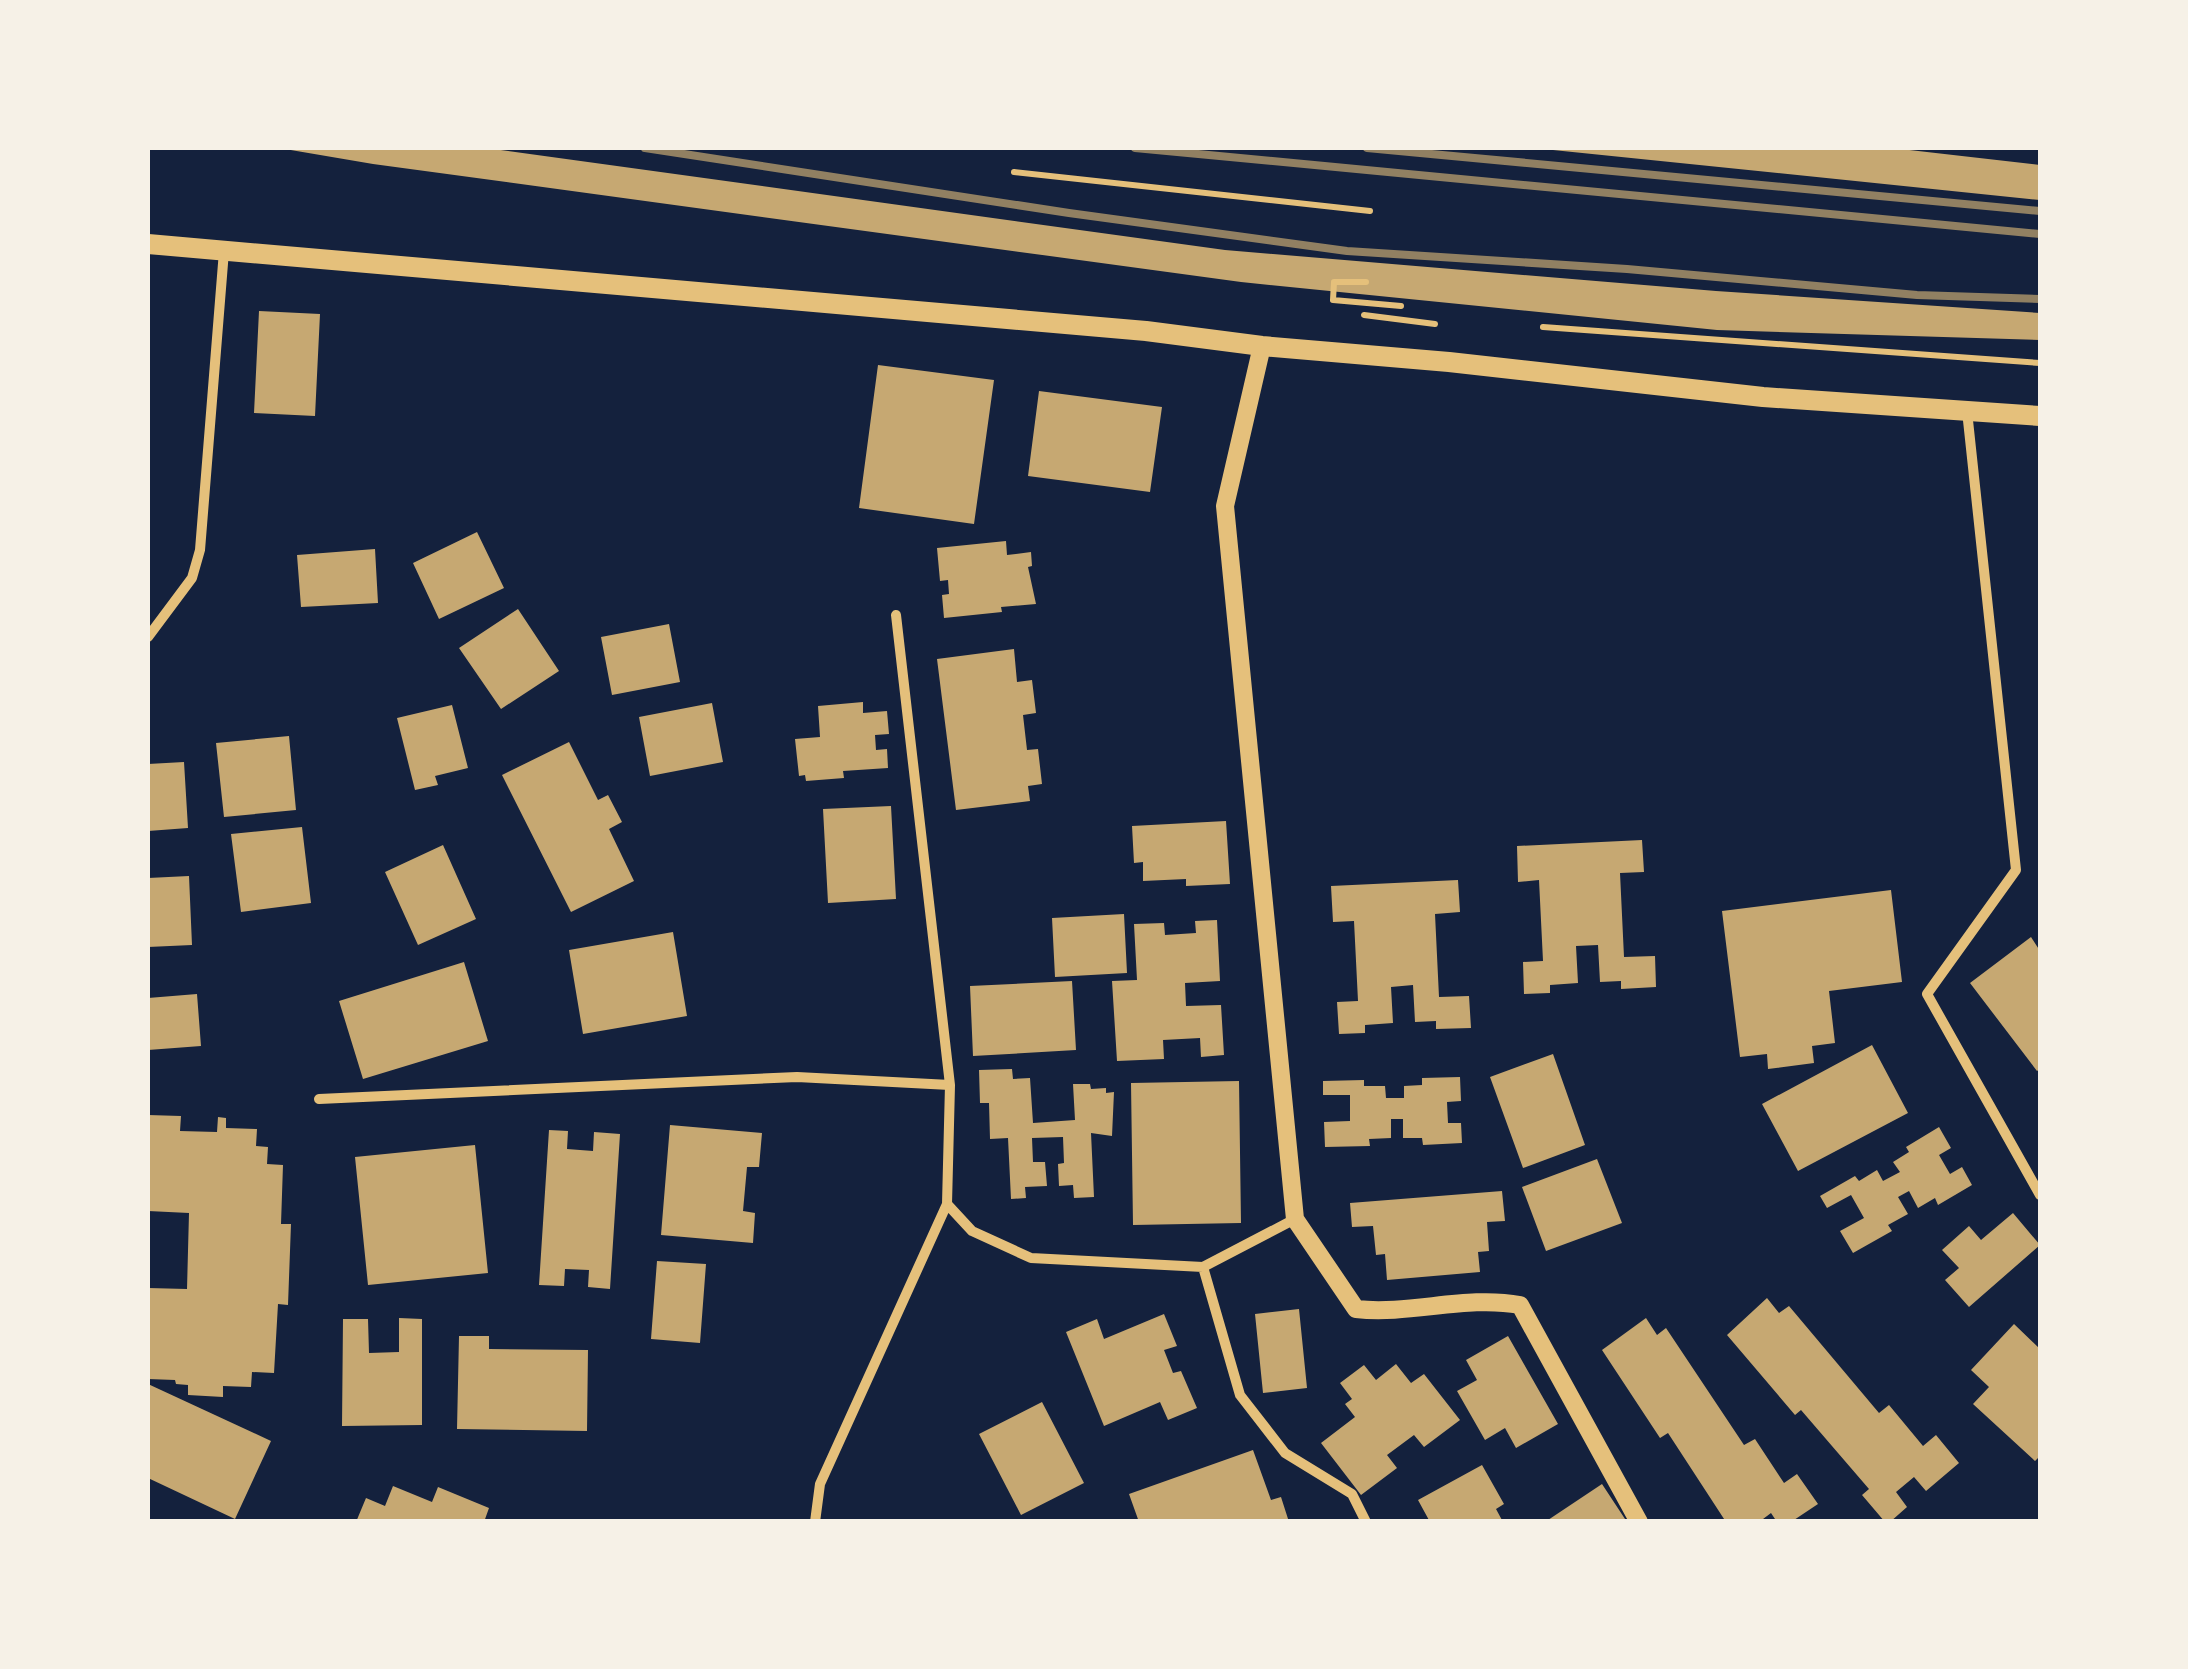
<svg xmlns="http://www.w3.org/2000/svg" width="2188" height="1669" viewBox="0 0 2188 1669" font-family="Bitter,serif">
<rect width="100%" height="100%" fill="#14213d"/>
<path fill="#c6a872" d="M279 148H486L1225 250 1716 291 2040 313V340L1717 330 1241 282 373 164Z
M1553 148H1892L2040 165V200L1553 150Z
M259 311 320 314 315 416 254 413Z
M878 365 994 380 974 524 859 508Z
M1039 391 1162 407 1150 492 1028 476Z
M477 532 504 588 439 619 413 563Z
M1006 541 1007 555 1031 552 1032 566 1028 567 1036 604 1001 607 1002 612 944 618 942 595 949 594 948 580 940 581 937 548Z
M375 549 378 603 301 607 297 555Z
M518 609 559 671 501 709 459 648Z
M669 624 680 682 612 695 601 637Z
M1014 649 1017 682 1032 680 1036 713 1023 715 1027 750 1038 749 1042 784 1028 786 1030 801 956 810 937 659Z
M863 702V713L887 711 889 734 875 735 876 750 887 749 888 768 843 771 844 778 806 781 805 775 799 776 795 739 820 737 818 706Z
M712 703 723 762 650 776 639 717Z
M452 705 468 768 435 776 438 785 415 790 397 718Z
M289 736 296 810 224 817 216 743Z
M569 742 598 800 608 795 622 822 609 829 634 881 571 912 502 775Z
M184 762 188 828 148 831V764Z
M891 806 896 899 828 903 823 809Z
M1226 821 1230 884 1186 886V879L1143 881V862L1134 863 1132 826Z
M302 827 311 903 241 912 231 834Z
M1642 840 1644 872 1620 873 1624 957 1655 956 1656 987 1621 989V981L1600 982 1598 945 1576 946 1578 983 1550 985V993L1524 994 1523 962 1543 961 1539 880 1518 882 1517 846Z
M443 845 476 919 418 945 385 872Z
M189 876 192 945 148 947V878Z
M1458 880 1460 912 1435 914 1439 997 1469 996 1471 1028 1436 1029V1021L1415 1022 1413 985 1391 987 1393 1023 1365 1025V1033L1339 1034 1337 1002 1358 1001 1354 921 1333 922 1331 886Z
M1891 890 1902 982 1829 991 1835 1043 1812 1046 1814 1063 1768 1069 1767 1054 1740 1057 1722 911Z
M1124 914 1127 973 1055 977 1052 918Z
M1217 920 1220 981 1185 983 1186 1006 1221 1005 1224 1055 1201 1057 1200 1038 1163 1040 1164 1059 1117 1061 1112 981 1137 980 1134 924 1164 923 1165 935 1196 933 1195 921Z
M673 932 687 1016 583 1034 569 950Z
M2031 937 2040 951V1069L2037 1071 1970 983Z
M464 962 488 1041 363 1079 339 1001Z
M1072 981 1076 1050 973 1056 970 986Z
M197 994 201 1046 148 1050V998Z
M1872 1045 1908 1113 1798 1171 1762 1104Z
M1553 1054 1585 1145 1523 1168 1490 1077Z
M1012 1069 1013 1079 1030 1078 1033 1123 1075 1120 1073 1084H1090L1091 1089 1106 1088V1093L1114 1092 1112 1136 1091 1133 1094 1197 1074 1198 1073 1185 1059 1186 1058 1164 1064 1163 1063 1137 1032 1138 1033 1162H1045L1047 1186 1025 1187 1026 1198 1011 1199 1008 1138 990 1139 989 1103H980L979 1070Z
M1460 1077 1461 1101 1447 1102 1448 1123H1461L1462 1143 1423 1145 1422 1138H1403V1119H1391V1138L1369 1139 1370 1146 1325 1147 1324 1122 1350 1121V1095H1323V1081L1364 1080V1086H1385L1386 1098H1404V1086L1422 1085V1078Z
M1239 1081 1241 1223 1133 1225 1131 1083Z
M148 1115 181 1116 180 1131 217 1132 218 1117 226 1118V1128L257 1129 256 1146 268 1147 267 1164 283 1165 281 1224H291L288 1305 278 1304 274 1373 252 1372 251 1387 223 1386V1397L188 1395V1385L176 1384 175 1380 148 1379V1288L187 1289 189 1213 148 1211Z
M670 1125 762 1133 759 1167H747L743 1211 755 1213 753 1243 661 1235Z
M1939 1127 1951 1148 1939 1155 1950 1174 1962 1167 1972 1185 1938 1205 1935 1198 1918 1208 1909 1191 1898 1197 1908 1214 1888 1225 1892 1231 1853 1253 1840 1231 1864 1218 1851 1195 1827 1208 1820 1196 1855 1176 1859 1181 1877 1170 1883 1181 1900 1172 1893 1162 1909 1152 1906 1147Z
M549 1130 568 1131 567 1149 593 1151 594 1132 620 1134 610 1289 588 1287 589 1270 565 1269 564 1286 539 1285Z
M475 1145 488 1273 368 1285 355 1157Z
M1597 1159 1622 1223 1546 1251 1522 1187Z
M1502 1191 1505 1221 1487 1222 1489 1251 1478 1252 1480 1272 1387 1280 1385 1254 1376 1255 1373 1226 1352 1227 1350 1203Z
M2013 1213 2040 1245 1969 1307 1945 1280 1959 1268 1942 1250 1969 1226 1981 1240Z
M657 1261 706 1264 700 1343 651 1339Z
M1767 1298 1779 1313 1789 1306 1879 1413 1889 1405 1923 1446 1936 1435 1959 1463 1926 1491 1914 1477 1896 1492 1907 1507 1890 1522H1885L1862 1495 1869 1489 1801 1410 1795 1415 1727 1335Z
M1299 1309 1307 1388 1263 1393 1255 1314Z
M1164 1314 1177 1346 1164 1350 1173 1373 1181 1371 1197 1408 1168 1420 1160 1402 1104 1426 1066 1332 1097 1319 1104 1339Z
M399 1318 422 1319V1425L342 1426 343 1319H368L369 1353 399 1352Z
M1646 1318 1657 1335 1666 1328 1744 1445 1755 1439 1784 1483 1797 1474 1818 1504 1791 1522H1777L1771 1513 1759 1522H1726L1668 1433 1660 1438 1602 1350Z
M2014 1324 2040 1349V1456L2035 1461 1973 1404 1989 1387 1971 1370Z
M459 1336H489V1349L588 1350 587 1431 457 1429Z
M1508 1336 1558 1424 1516 1448 1505 1428 1485 1440 1457 1391 1477 1380 1466 1360Z
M1396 1364 1411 1383 1424 1374 1460 1420 1424 1447 1414 1435 1387 1455 1397 1468 1361 1495 1321 1443 1355 1417 1345 1404 1352 1399 1340 1383 1364 1365 1376 1380Z
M148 1384 271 1441 235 1519 148 1478Z
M1042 1402 1084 1483 1021 1515 979 1434Z
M1253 1450 1271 1500 1281 1497 1289 1522H1139L1129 1494Z
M1482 1465 1504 1504 1496 1509 1503 1522H1430L1418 1500Z
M1602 1484 1627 1522H1545Z
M393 1486 432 1502 438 1487 489 1508 484 1522H356L366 1498 385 1506Z"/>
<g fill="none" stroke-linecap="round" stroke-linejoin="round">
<path stroke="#e5c07b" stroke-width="6" d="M1014 172 1370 211
M1366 282H1334L1333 300 1401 306
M1364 315 1435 324
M1543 327 2040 363"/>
<path stroke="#e5c07b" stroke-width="10" d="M1967 411 2016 870 1927 994 2040 1195
M896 615 950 1085 947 1204 972 1231 1031 1258 1203 1267 1295 1219
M148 637 192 578 200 550 224 251
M319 1099 797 1077 950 1085
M1203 1267 1240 1395 1285 1453 1352 1494 1366 1522
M815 1522 820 1484 947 1204"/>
<path stroke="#e5c07b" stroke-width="18" d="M1262 346 1225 506 1295 1219 1356 1309C1411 1315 1466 1295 1520 1305L1639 1522"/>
<path stroke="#e5c07b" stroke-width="20" d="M148 244 1146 331 1262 346 1449 362 1763 397 2040 416"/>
<path stroke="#918062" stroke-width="8" d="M645 148 1069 213 1347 251 1627 269 1917 295 2040 299
M1135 148 2040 234
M1367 148 2040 211"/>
</g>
<rect width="2188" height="1669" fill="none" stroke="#f6f1e7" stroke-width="300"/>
</svg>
